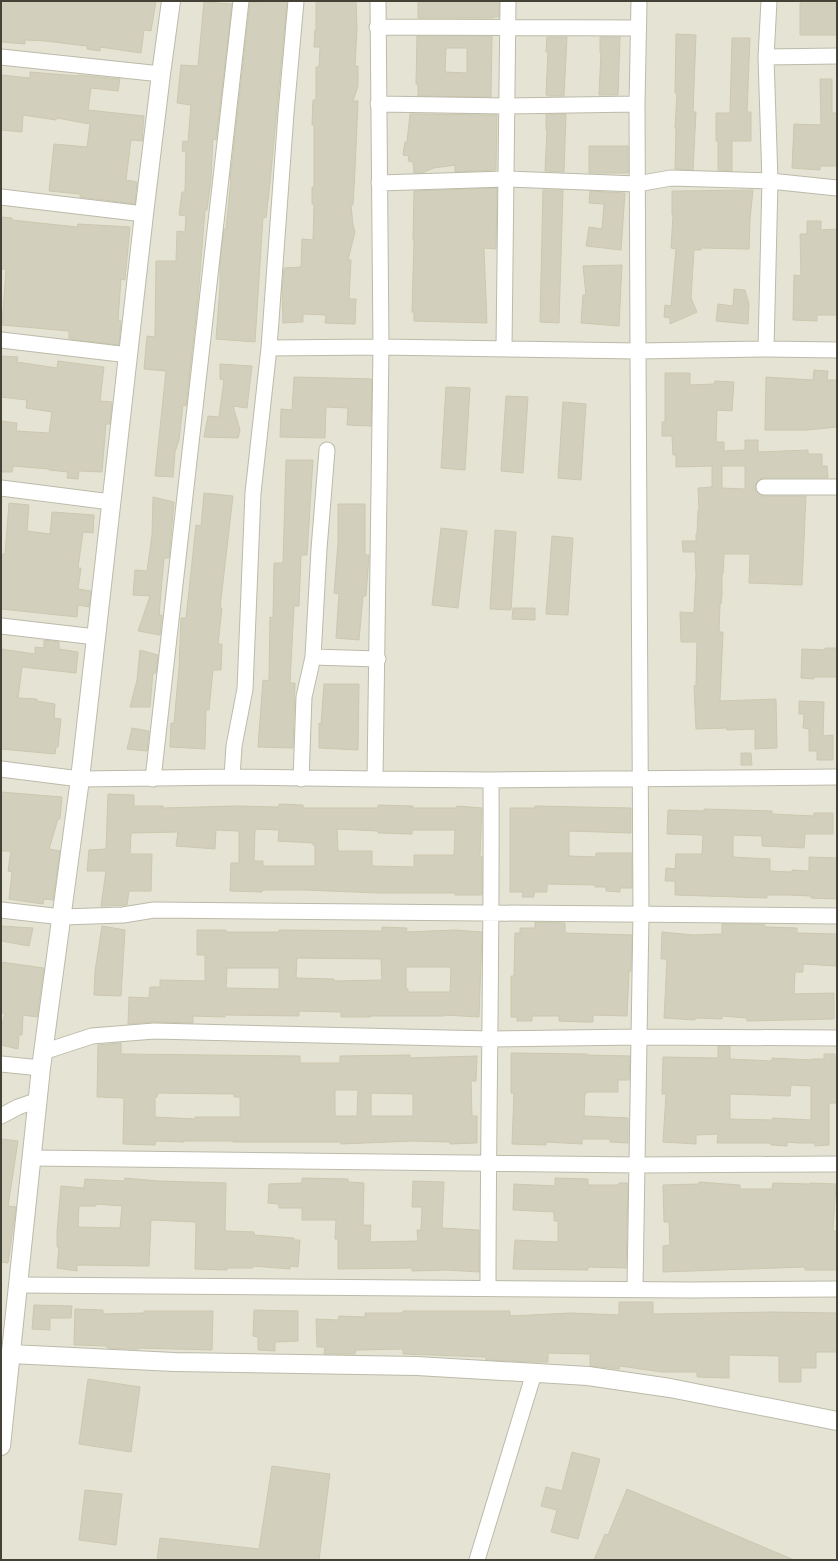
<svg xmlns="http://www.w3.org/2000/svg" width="838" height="1561" viewBox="0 0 838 1561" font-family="Quicksand,sans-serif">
<rect width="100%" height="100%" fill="#f1f1e6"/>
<path fill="#e5e4d4" d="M1 1H837V1560H1Z"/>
<path fill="#d2cfbc" stroke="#ccc8b0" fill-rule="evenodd" d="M1 1H156L151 31 144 30 141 53 100 47V51L87 49V46L45 41 25 40V44L1 42Z
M261 1H287L270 183 266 218 263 217 255 342 216 339 220 287V263L224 229H226L231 179H230L250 2 261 3Z
M316 1H356L357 28 355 66H358V86L353 101H358L355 169 353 205H351L353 225 355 232 348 260H351L349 299H356L355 324 325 323 326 315 303 314V322L283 323 282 289 284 268 301 267 302 239 313 240 314 204H312V187H314V125H312L313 100H316V67H319L320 47H314L315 30H316Z
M418 1H499V17H493V18H418Z
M204 2 232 4 216 140 213 139 211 179 207 210H205L198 298 186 406 183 405 179 440 175 452 173 477 155 476 166 371 144 369 147 336 155 337 156 261H176L177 231 185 232 186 216 179 215 182 192H185L186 152 182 151 183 141 188 142 191 105 177 103 181 65 198 66Z
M800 3H837V35H800Z
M676 34 696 35 693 112H696L693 170 675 169 676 128H675L677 93H675Z
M417 36H492L491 97 418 96V84H416ZM446 48H467V73L445 72Z
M547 37H567L564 96H547L546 94 548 52H546Z
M600 37H620L618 95H599L601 53H600Z
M732 38H750L747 112H751V141H732V171L718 170V141H716V113H730Z
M30 72 78 76V75L120 79 118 91 91 88 88 110 144 116 142 141 131 140 126 180 137 182 135 204 80 197V194L49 191 54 144 87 147 90 124 57 118 56 120 23 115 22 132 1 130V75L30 78Z
M820 79H832V113H837V166H820V170L792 168 794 124 821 125Z
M410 114 497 115 496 170 455 172V165L434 168 422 173H414L413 162 408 161 409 156 403 155 405 142H407Z
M546 114H566L564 172 545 171 547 130H546Z
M589 146H628V173H589Z
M497 188 496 249 484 248 487 323 414 321V312H412L414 240H413L414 191Z
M543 190H563L559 323 540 322Z
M753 190 750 219 749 249 701 248V250H694L691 298 697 312 670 324V318L664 317 665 305 671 306 676 249 671 248 673 215H672V191Z
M590 191 625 193 621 250 586 246 589 227 602 229 604 204 589 203Z
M1 217 12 218V220L77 227 78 224 130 227 125 280 121 279 118 320 121 321 119 345 69 339V331L2 325 6 269H1Z
M807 221H821V230L837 229V315H817V321L793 320 794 275 801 276 800 234H807Z
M622 265 619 326 581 323 583 295H586L583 266Z
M734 289 745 290 749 304 748 324 716 321 718 304 733 306Z
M1 356 18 357 17 362 57 368 58 361 104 367 100 401 112 402 110 424H106L102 472 79 471 78 479 67 478 68 472 49 470V469L13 466 12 472H1V421L17 423 16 431 49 433 52 412 26 408 27 400 1 397Z
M220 364 252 366 247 408 233 406 240 430 238 438 204 437 208 416 219 417 224 380 220 379Z
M814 370 828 371 827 380H837V427L807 430H765L766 377 813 380Z
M665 373H690V385L714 384 715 381 734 382 732 411 717 410 716 442H724V451L745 450V440H758V452L808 450V454H822V466H827L828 478H764L759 479 755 487 756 492 764 496H806L802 585 749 583 750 554H724L723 574H722V595L721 604H720L719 632H723L720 701 776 699 777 748 755 749V729L727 730 726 728 696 729 694 686 696 685 697 642H681L680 612 694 613 696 574 695 552H683L682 541H696V534H697L698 510H699L698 488 712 487V466L676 467V455H673L672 436H662V422H665ZM722 466H745V489L722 488Z
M294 377 372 379 371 426 347 425 348 408 326 407 325 438 280 437 281 409 292 410Z
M446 387 470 388 465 470 441 468Z
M506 396 528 397 523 473 501 471Z
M563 402 586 404 581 480 558 478Z
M286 460H313L307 555H301L299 606H294L290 683H295L293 748 258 747 263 680 269 681 270 617 273 618 274 563H283Z
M204 493 233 496 220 608H222L218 644H222L221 670H213L209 710H206L205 749 170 747 171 723H174L179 668 181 618H186L196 525 201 526Z
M153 497 174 502 169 558H164L159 615H162L160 635 138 631 150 596 133 595 135 570 147 571 152 535Z
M9 503 29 505 27 531 50 534 52 512 94 515 93 533 83 532 78 568H81L78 589 91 591 89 607 78 605 77 617 1 609V554H5Z
M338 504H365V555H369L366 596H363L359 640 336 638 339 594 334 593 338 543Z
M441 528 467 531 458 608 432 605Z
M495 530 516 532 511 610 490 609Z
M552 536 573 538 568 615 546 614Z
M513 608H535V620L512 619Z
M44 640 59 642V649L78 652 76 673 22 667 18 698 37 699V701L55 704 54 718 61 719 58 747H56L55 754 1 749V649L35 654V647L44 648Z
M825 648H837V677H814V679L801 678 802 649 825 650Z
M140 650 158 655 156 673H153L150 707H130L137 680Z
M324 684H359L358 750 319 748V723L321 724Z
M799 701 824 702 823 736 833 735V760H817V751H809V729L803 728 804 714H799Z
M132 728 149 731 147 751 127 749Z
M741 753H751L752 765H741Z
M1 792 62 797 60 819H58L49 849 60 851 53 900 44 899 43 904 9 899 12 872 8 871 11 851H1Z
M108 794 134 795V806H163V808L236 806 279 807V804L303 805V808H378V805L413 806V808H456L457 806 482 808 480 857H482V895H455V893H379L305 890H262V892L230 891 231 863H239V831L216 830 215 849 176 846 178 832 131 833 130 854H152L151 891H129L127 905 101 906 106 871H87L89 850 106 849ZM255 829 279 830 278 841 313 843V845H315V866H263V861H254ZM337 829 378 831V833L412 834V830H455L454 855H414V867L372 866V851H338Z
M535 806 631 808V833L569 831V856L596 857V853H632V888H620V892L606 891V887H595V885L547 884V892H534V897H522L523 892H510V808H535Z
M704 809 772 811V814L814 816V813H833V834H805L804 848 762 846V836L733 835V857L770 859V871L792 872V870L809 871V857L837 858V899L811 898V896L788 895H767V898L675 895V881H665L666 868 675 869 676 854H702L703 835 667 834 668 810 704 811Z
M535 922 565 923V933L632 935 631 971H629L627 1016 593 1015V1022H583L559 1021V1016H532V1021H517V1017H511V976H514L515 933H520V928H535Z
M722 924H751L765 925V927L797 928V933L837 934 836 966 803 964V972H795L794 994 834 993V1019L747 1021V1018L722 1016V1019L695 1018V1020L664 1018 667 959H661L662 932 693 935 722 934Z
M1 926 33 928 29 946 1 941Z
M102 926 125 930 121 996 94 995 95 971Z
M382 927 407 928 406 932 455 930 482 932 479 1017 444 1015V1016H371V1017H341V1012L299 1011V1016L225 1015V1017L193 1016V1023L154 1022 128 1024 129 997 149 998 150 987H160V980L205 981V955H197V930H226V932H279V930L382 931ZM297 958 381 959 382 980 334 981V979L296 978ZM406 967H451L450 992H408V989H406ZM227 968H279V989L226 988Z
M1 962 44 968 37 1017 23 1015 22 1035H19L18 1049 1 1045V1029L5 1013H1Z
M121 1043V1054L300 1056V1063H340V1056L410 1055V1058L477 1056 476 1081H471L472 1116H477V1143L450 1144V1142L413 1141 341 1144V1142H233V1141H184V1142L156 1141 155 1145 123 1144 124 1098 97 1097 98 1045ZM335 1090H358L357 1116H335ZM158 1093 234 1094V1097H240V1117H195V1119L155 1117V1097H157ZM371 1093 413 1094V1116H371Z
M718 1046H730V1059L772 1061V1058L812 1060V1059H824V1054H835V1059H837V1103H829V1145L815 1146V1143H799L787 1142V1146L771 1145V1143H717L718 1134 696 1135V1144L663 1142 666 1094H662L663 1057 718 1058ZM791 1085 811 1086V1120L773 1118 772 1120 730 1119V1094L790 1096Z
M511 1053 587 1054V1055L630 1056 629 1080H618V1092H587V1093H585L584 1116 628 1118V1143L610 1142V1139H582V1144L546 1142V1145L512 1144 514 1093H511Z
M1 1139 18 1141 8 1206 16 1207 8 1263 1 1262Z
M125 1178 158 1181 226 1183 225 1231 254 1232V1235L294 1238V1240H300L298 1267 290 1266V1269L253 1266V1268H227V1270L195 1269 196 1222 151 1220 149 1266 77 1265V1271L57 1268 59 1247H57V1232L61 1186 84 1188 85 1179 124 1181ZM96 1204 122 1206 120 1228 78 1227 79 1206H96Z
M302 1178 348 1179V1182L364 1183 363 1225H371L370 1242 418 1241 417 1230H421L422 1207H412L413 1181 444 1182 442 1228 479 1230V1272L447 1270 412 1271V1268L338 1269V1239H335L336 1220H302V1208H279V1204L268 1203 269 1184 302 1183Z
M555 1178 588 1179V1185H619V1183H628L626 1268 588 1267V1270L513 1269 515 1240 558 1242V1221H554V1212L513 1210 514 1184 555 1186Z
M699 1182 740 1185V1189H772L773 1183 810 1184V1183L836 1184 833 1231H837V1270H805V1267L663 1272V1246L670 1245 669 1222H664L663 1185 699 1184Z
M619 1302H653V1314L773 1312 837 1313V1352H816V1368H801V1382H779V1356L729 1355V1378L697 1377V1372H662L620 1366 619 1369 590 1366V1354L548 1353V1362H534L486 1360V1357L403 1354V1349L356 1350 355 1354H324L325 1347H317L316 1319 338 1320 339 1316 365 1317V1313H403V1311H510V1316L571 1313 619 1315Z
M34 1305 72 1306 71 1318H50V1330L32 1329Z
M75 1309 103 1310V1314L144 1313V1311H213L212 1350 139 1348V1349H130L107 1348V1346L76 1345H74Z
M254 1310 298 1311V1341L275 1342V1351L258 1350V1337L253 1336Z
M88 1379 140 1387 131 1452 79 1444Z
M572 1452 600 1459 578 1539 551 1532 557 1510 541 1506 546 1487 562 1491Z
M272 1466 330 1474 319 1560H157L160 1538 259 1549Z
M627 1489 794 1560H594L605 1534 608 1535Z
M85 1490 122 1494 116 1545 79 1540Z"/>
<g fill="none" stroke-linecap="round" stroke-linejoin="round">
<defs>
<path id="minor" d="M377 27 638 28
M1 57 161 74
M766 57 837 56
M378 104 506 106 637 104
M379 183 506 179 637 184 671 178 770 181 837 188
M1 197 144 214
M1 340 129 355
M269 348 381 347 638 351 766 349 837 350
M504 348 508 1
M766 349 770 181 766 57 769 1
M764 487H837
M1 488 111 502
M1 626 96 637
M313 657 319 549 327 450
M1 769 80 779 232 777 375 779 381 347 378 1
M232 777 234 746 245 689 253 493 269 348 286 113 296 1
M153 779 241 1
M301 779 304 697 313 657 378 659
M375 779 491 780 837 777
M1 910 62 917 123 915 154 910 837 916
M43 1052 92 1036 154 1031 490 1039 639 1037 837 1038
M1 1064 41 1068
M1 1116 18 1107 38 1100
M32 1158 637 1165 837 1164
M18 1285 691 1290 837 1289
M488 1288C488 1119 492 950 491 780
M635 1288 641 914 638 351 637 104 639 1
M477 1560 534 1373"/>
<path id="tertiary" d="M11 1354 174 1362 417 1366 588 1376 670 1388 837 1421
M1 1446 41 1068 80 779 144 214 161 74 171 1"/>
</defs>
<use href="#minor" stroke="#bcbaa9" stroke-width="17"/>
<use href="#tertiary" stroke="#bcbaa9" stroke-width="20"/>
<use href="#minor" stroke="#fff" stroke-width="15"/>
<use href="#tertiary" stroke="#fff" stroke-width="18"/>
</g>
<rect width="838" height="1561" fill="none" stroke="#444236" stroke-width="4"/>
</svg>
